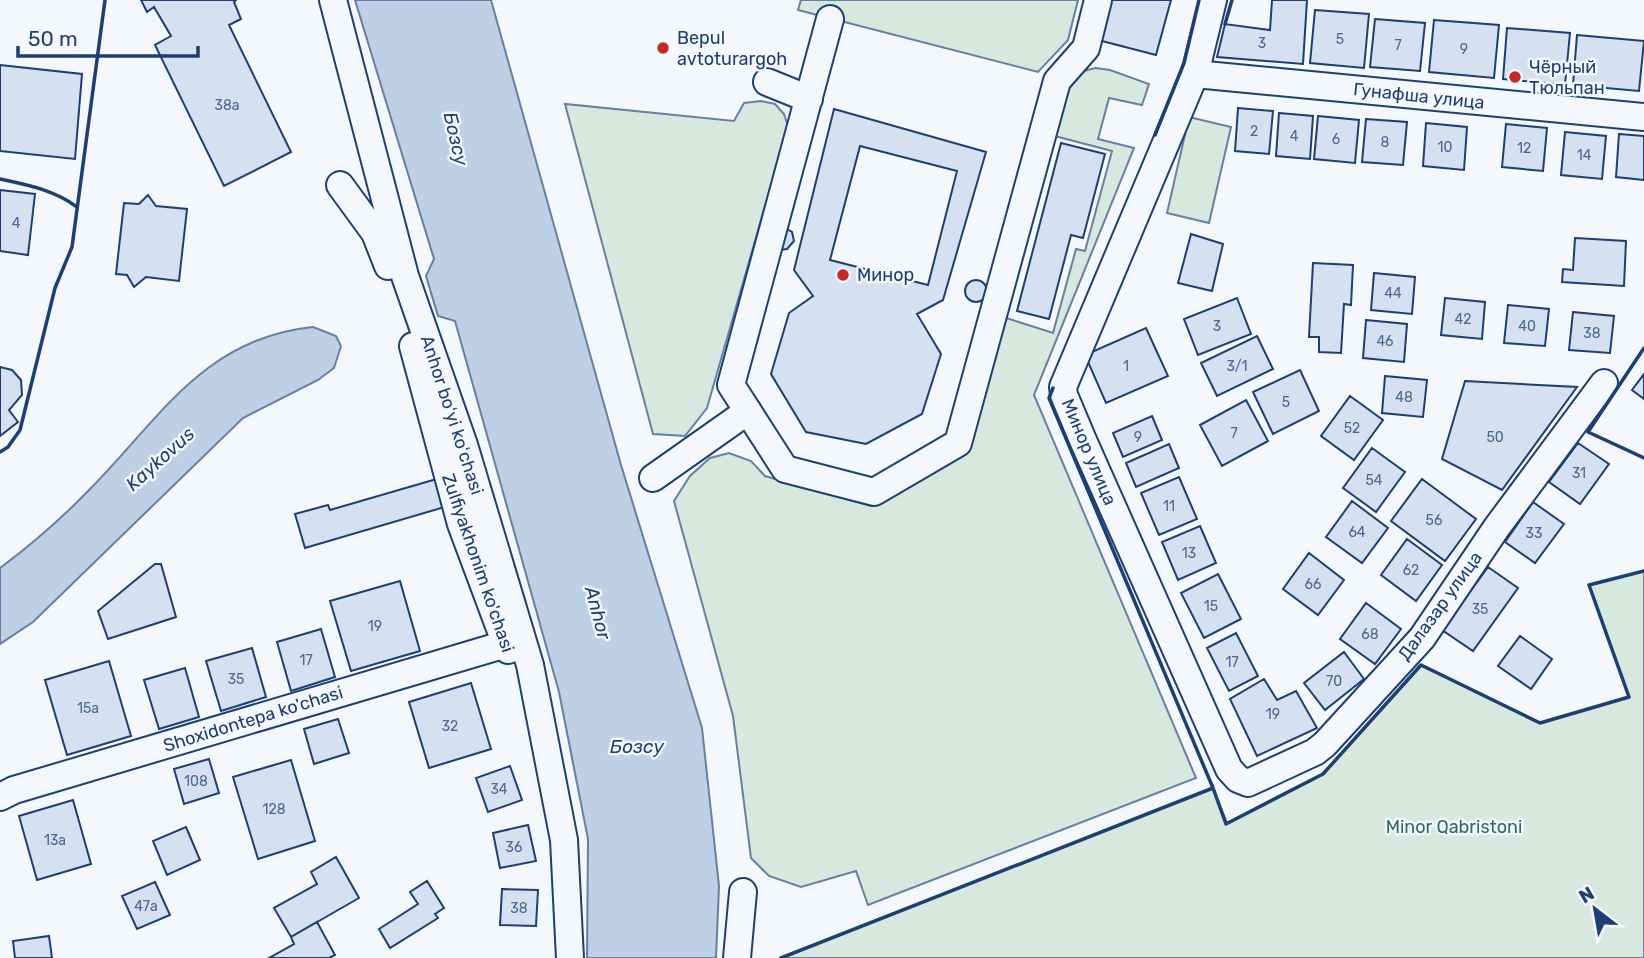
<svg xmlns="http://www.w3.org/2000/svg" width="1644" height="958" viewBox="0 0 1644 958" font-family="Rubik,sans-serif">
<rect width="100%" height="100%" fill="#f4f7fb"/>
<path fill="#d7e8df" stroke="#687fa3" stroke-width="2" d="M801 0H1078L1068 40 1038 72 798 10Z
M1096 68 1110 70 1149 84 1142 105 1109 98 1098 139 1134 148 1034 395 1196 778 868 905 856 871 801 887 769 876 751 858 733 716 674 501 690 476 710 458 729 453 751 461 765 476 871 506 968 448 1003 317 1053 333 1076 249 1085 251 1112 151 1051 135C1058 107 1062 73 1096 68Z
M761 101 775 104 784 114 788 126 707 408 685 436 653 434 565 104 734 121 744 103Z
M1189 117 1231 127 1209 223 1167 213Z
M1644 571V958H781L1213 788 1227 823 1323 774 1421 665 1540 723 1629 697 1589 585Z"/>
<path fill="#bed0e5" stroke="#687fa3" stroke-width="2" d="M355 0H491L621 465 702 728 719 886 716 958H587L588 839 559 692 455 321 438 316 426 276 434 259Z
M313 327 336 336 341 346 334 368 318 380 243 418 33 622 0 644V568C31 545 62 518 89 490 159 420 203 338 313 327Z"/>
<path fill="#d5e0f0" stroke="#1d3f73" stroke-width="2" fill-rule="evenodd" d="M141 0H236L234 2 241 19 229 25 291 152 224 186 155 45 171 36 154 7 147 12Z
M1108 0H1171L1156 55 1098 40Z
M1272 0H1307L1303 64 1217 57 1225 24 1270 30Z
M1315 10 1369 14 1364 68 1310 63Z
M1375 19 1425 23 1420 71 1370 67Z
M1434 20 1499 25 1494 78 1429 72Z
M1507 28 1570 33 1565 85 1503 79Z
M1577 35 1644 41 1639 91 1573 85Z
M0 65 82 74 75 159 0 151Z
M1238 108 1273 111 1269 154 1235 151Z
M834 109 986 152 943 300 917 314 941 354 922 414 866 444 806 432 771 374 789 313 813 296 794 270ZM860 146 957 171 928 285 830 260Z
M1279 113 1313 116 1310 159 1276 156Z
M1318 116 1359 120 1355 163 1314 159Z
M1366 119 1407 122 1403 165 1362 162Z
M1426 123 1467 127 1464 170 1423 166Z
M1506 124 1547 128 1543 171 1502 167Z
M1565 132 1606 136 1602 179 1561 175Z
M1619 134 1644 136V180L1616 177Z
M1061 143 1105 154 1083 238 1071 235 1049 319 1017 311Z
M0 190 35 194 28 255 0 251Z
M148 195 156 206 187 209 179 281 146 277 134 287 127 275 116 274 124 203 139 204Z
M785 228 792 232 794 241 787 249 780 250Z
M1191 234 1223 244 1212 291 1178 283Z
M1575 238 1626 241 1624 286 1562 282 1563 269 1573 270Z
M1313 263 1353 265 1351 305 1344 304 1341 353 1319 352V337H1309Z
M1374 273 1415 277 1412 314 1371 310Z
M965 291a11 11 0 1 1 22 0a11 11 0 1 1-22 0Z
M1237 298 1251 334 1198 355 1184 319Z
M1445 298 1485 302 1482 339 1441 335Z
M1508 305 1549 309 1545 346 1504 343Z
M1573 312 1614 316 1610 353 1569 350Z
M1366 320 1407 324 1404 362 1363 358Z
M1146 328 1168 376 1106 403 1085 355Z
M1257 336 1273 369 1217 396 1201 363Z
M0 367 12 370 21 380 22 395 9 410 18 422 0 436Z
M1300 370 1319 411 1273 434 1253 392Z
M1644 374V399L1632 390Z
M1385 376 1427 380 1423 417 1382 413Z
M1465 381 1577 387 1502 490 1442 459Z
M1350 396 1383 420 1354 460 1321 436Z
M1246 400 1268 441 1222 466 1200 425Z
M1152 416 1162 440 1123 457 1113 433Z
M1578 443 1609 464 1580 504 1549 482Z
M1169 444 1179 468 1136 487 1126 463Z
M1372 448 1405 472 1376 512 1343 488Z
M1179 477 1197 519 1159 535 1141 493Z
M440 478 448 506 305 548 295 514 328 505 330 510Z
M1422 479 1476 519 1445 561 1391 521Z
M1352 501 1388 528 1362 563 1326 537Z
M1533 502 1564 524 1535 563 1505 542Z
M1200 526 1216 563 1178 580 1162 542Z
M1407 539 1442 565 1416 601 1381 575Z
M1309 553 1344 580 1318 615 1283 589Z
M155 564H161L176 617 108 639 98 611Z
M1488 567 1518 588 1473 651 1442 630Z
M1218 574 1241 619 1204 638 1181 593Z
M400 581 420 651 351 671 330 601Z
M1366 603 1401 629 1375 664 1340 639Z
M321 629 335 677 291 691 277 642Z
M1236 633 1258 676 1229 691 1207 648Z
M1520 636 1552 659 1531 689 1498 666Z
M252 648 266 697 221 711 206 661Z
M1344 652 1364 679 1325 710 1304 683Z
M109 661 131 736 67 755 45 680Z
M185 668 199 717 159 729 144 680Z
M1264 679 1277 700 1296 691 1317 728 1257 756 1230 699Z
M471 683 491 749 429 768 409 702Z
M338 719 349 753 314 764 304 729Z
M209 759 219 793 184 804 174 769Z
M291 760 315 841 258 859 233 777Z
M510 766 522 800 488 812 476 778Z
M73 800 91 864 37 880 19 816Z
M528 825 536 861 500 868 493 833Z
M186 827 200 860 167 875 153 841Z
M336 857 359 898 291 937 274 908 317 884 311 872Z
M427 881 444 908 435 914 438 918 390 948 379 929 418 904 410 892Z
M155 882 170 915 137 929 122 896Z
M502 889 538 890 536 926 500 925Z
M317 922 335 955 329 958H269L294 944 291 937Z
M49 936 52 958H15L13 941Z"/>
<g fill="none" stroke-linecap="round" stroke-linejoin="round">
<defs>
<path id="minor" d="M333 0 405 276 464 445 530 665 564 840 570 958
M1213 0 1195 74 1063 387 1064 395 1082 438 1229 769 1238 779 1248 783 1315 752 1325 744 1422 638 1497 527 1604 383
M830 19 731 385 785 469 874 492 958 443 1057 81 1086 48 1098 0
M1195 74 1644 117
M767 82 809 99
M340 185 375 233 388 266
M413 346 461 524 508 650
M653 478 748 411
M0 797 14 790 506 644
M737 958 743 892"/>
</defs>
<use href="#minor" stroke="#1d3f73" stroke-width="30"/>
<use href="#minor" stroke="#f4f7fb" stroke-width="26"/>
<path stroke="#1d3f73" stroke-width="3.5" d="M1225 24 1232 0
M1155 135 1184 63 1199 0
M0 179C28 185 54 190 77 207
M1644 348 1588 432 1644 458
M1053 388 1049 398 1213 788
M0 452 8 447 20 430 55 288 72 247 105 0
M781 958 1213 788 1226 824 1323 774 1421 665 1540 723 1629 697 1589 585 1644 571"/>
</g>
<g fill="#c62828" stroke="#f4f7fb" stroke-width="2.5">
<circle cx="663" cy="48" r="7"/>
<circle cx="1515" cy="77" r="7"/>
<circle cx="843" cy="275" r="7"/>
</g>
<g text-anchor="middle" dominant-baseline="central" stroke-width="5" stroke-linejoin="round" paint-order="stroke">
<g font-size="14" fill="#4b6792">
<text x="1340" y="39">5</text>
<text x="1262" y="43">3</text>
<text x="1398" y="45">7</text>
<text x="1464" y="49">9</text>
<text x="227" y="105">38a</text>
<text x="1254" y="131">2</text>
<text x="1294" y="136">4</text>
<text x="1336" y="139">6</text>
<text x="1385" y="142">8</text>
<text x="1445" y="147">10</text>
<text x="1524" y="148">12</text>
<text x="1584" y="155">14</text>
<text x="16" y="223">4</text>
<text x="1393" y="293">44</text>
<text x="1463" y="319">42</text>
<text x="1217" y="326">3</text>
<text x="1527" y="326">40</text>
<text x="1592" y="333">38</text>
<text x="1385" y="341">46</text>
<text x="1126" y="366">1</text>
<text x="1237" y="366">3/1</text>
<text x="1404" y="397">48</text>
<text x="1286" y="402">5</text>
<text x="1352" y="428">52</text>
<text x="1234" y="433">7</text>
<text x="1138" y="437">9</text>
<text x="1495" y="437">50</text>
<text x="1579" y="473">31</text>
<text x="1374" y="480">54</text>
<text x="1169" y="506">11</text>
<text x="1434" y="520">56</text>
<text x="1357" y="532">64</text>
<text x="1534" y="533">33</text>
<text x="1189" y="553">13</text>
<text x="1411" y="570">62</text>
<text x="1313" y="584">66</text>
<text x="1211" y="606">15</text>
<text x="1480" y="609">35</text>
<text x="375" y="626">19</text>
<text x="1370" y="634">68</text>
<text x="306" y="660">17</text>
<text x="1232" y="662">17</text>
<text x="236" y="679">35</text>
<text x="1334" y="681">70</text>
<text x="88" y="708">15a</text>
<text x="1273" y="714">19</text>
<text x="450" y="726">32</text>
<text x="196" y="781">108</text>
<text x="499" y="789">34</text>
<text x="274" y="809">128</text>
<text x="55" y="840">13a</text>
<text x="514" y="847">36</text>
<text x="146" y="906">47a</text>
<text x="519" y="908">38</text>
</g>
<g font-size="18" fill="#1d3f73" stroke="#f4f7fb" text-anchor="start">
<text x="677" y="38">Bepul<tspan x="677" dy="21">avtoturargoh</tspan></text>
<text x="1529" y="67">Чёрный<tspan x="1529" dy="21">Тюльпан</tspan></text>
<text x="857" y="275">Минор</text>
</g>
<g font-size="18" fill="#1d3f73" stroke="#f4f7fb">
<text transform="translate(1419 96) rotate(6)">Гунафша улица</text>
<text transform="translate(452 415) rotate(72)">Anhor boʻyi koʻchasi</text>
<text transform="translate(1089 452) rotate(67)">Минор улица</text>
<text transform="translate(478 563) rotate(71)">Zulfiyakhonim ko'chasi</text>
<text transform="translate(1440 606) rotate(-54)">Далазар улица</text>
<text transform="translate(253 719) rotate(-17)">Shoxidontepa ko'chasi</text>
</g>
<g font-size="18" fill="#2c6c60" stroke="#f4f7fb">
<text x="1454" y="827">Minor Qabristoni</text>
</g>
<g font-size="19" font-style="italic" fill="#1d3f73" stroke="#f4f7fb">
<text transform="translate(456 139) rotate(77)">Бозсу</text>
<text transform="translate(160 459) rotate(-42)">Kaykovus</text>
<text transform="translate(598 613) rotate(75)">Anhor</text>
<text x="637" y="746">Бозсу</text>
</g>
</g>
<g transform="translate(1595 909) rotate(329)" stroke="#f4f7fb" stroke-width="5" paint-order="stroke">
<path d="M0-5L12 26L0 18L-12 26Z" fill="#1d3f73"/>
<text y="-10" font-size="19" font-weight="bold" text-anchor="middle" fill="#1d3f73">N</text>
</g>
<path d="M18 46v10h180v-10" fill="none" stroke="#1d3f73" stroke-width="3.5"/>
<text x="28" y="46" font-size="21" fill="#1d3f73" stroke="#f4f7fb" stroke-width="5" paint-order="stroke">50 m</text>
</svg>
